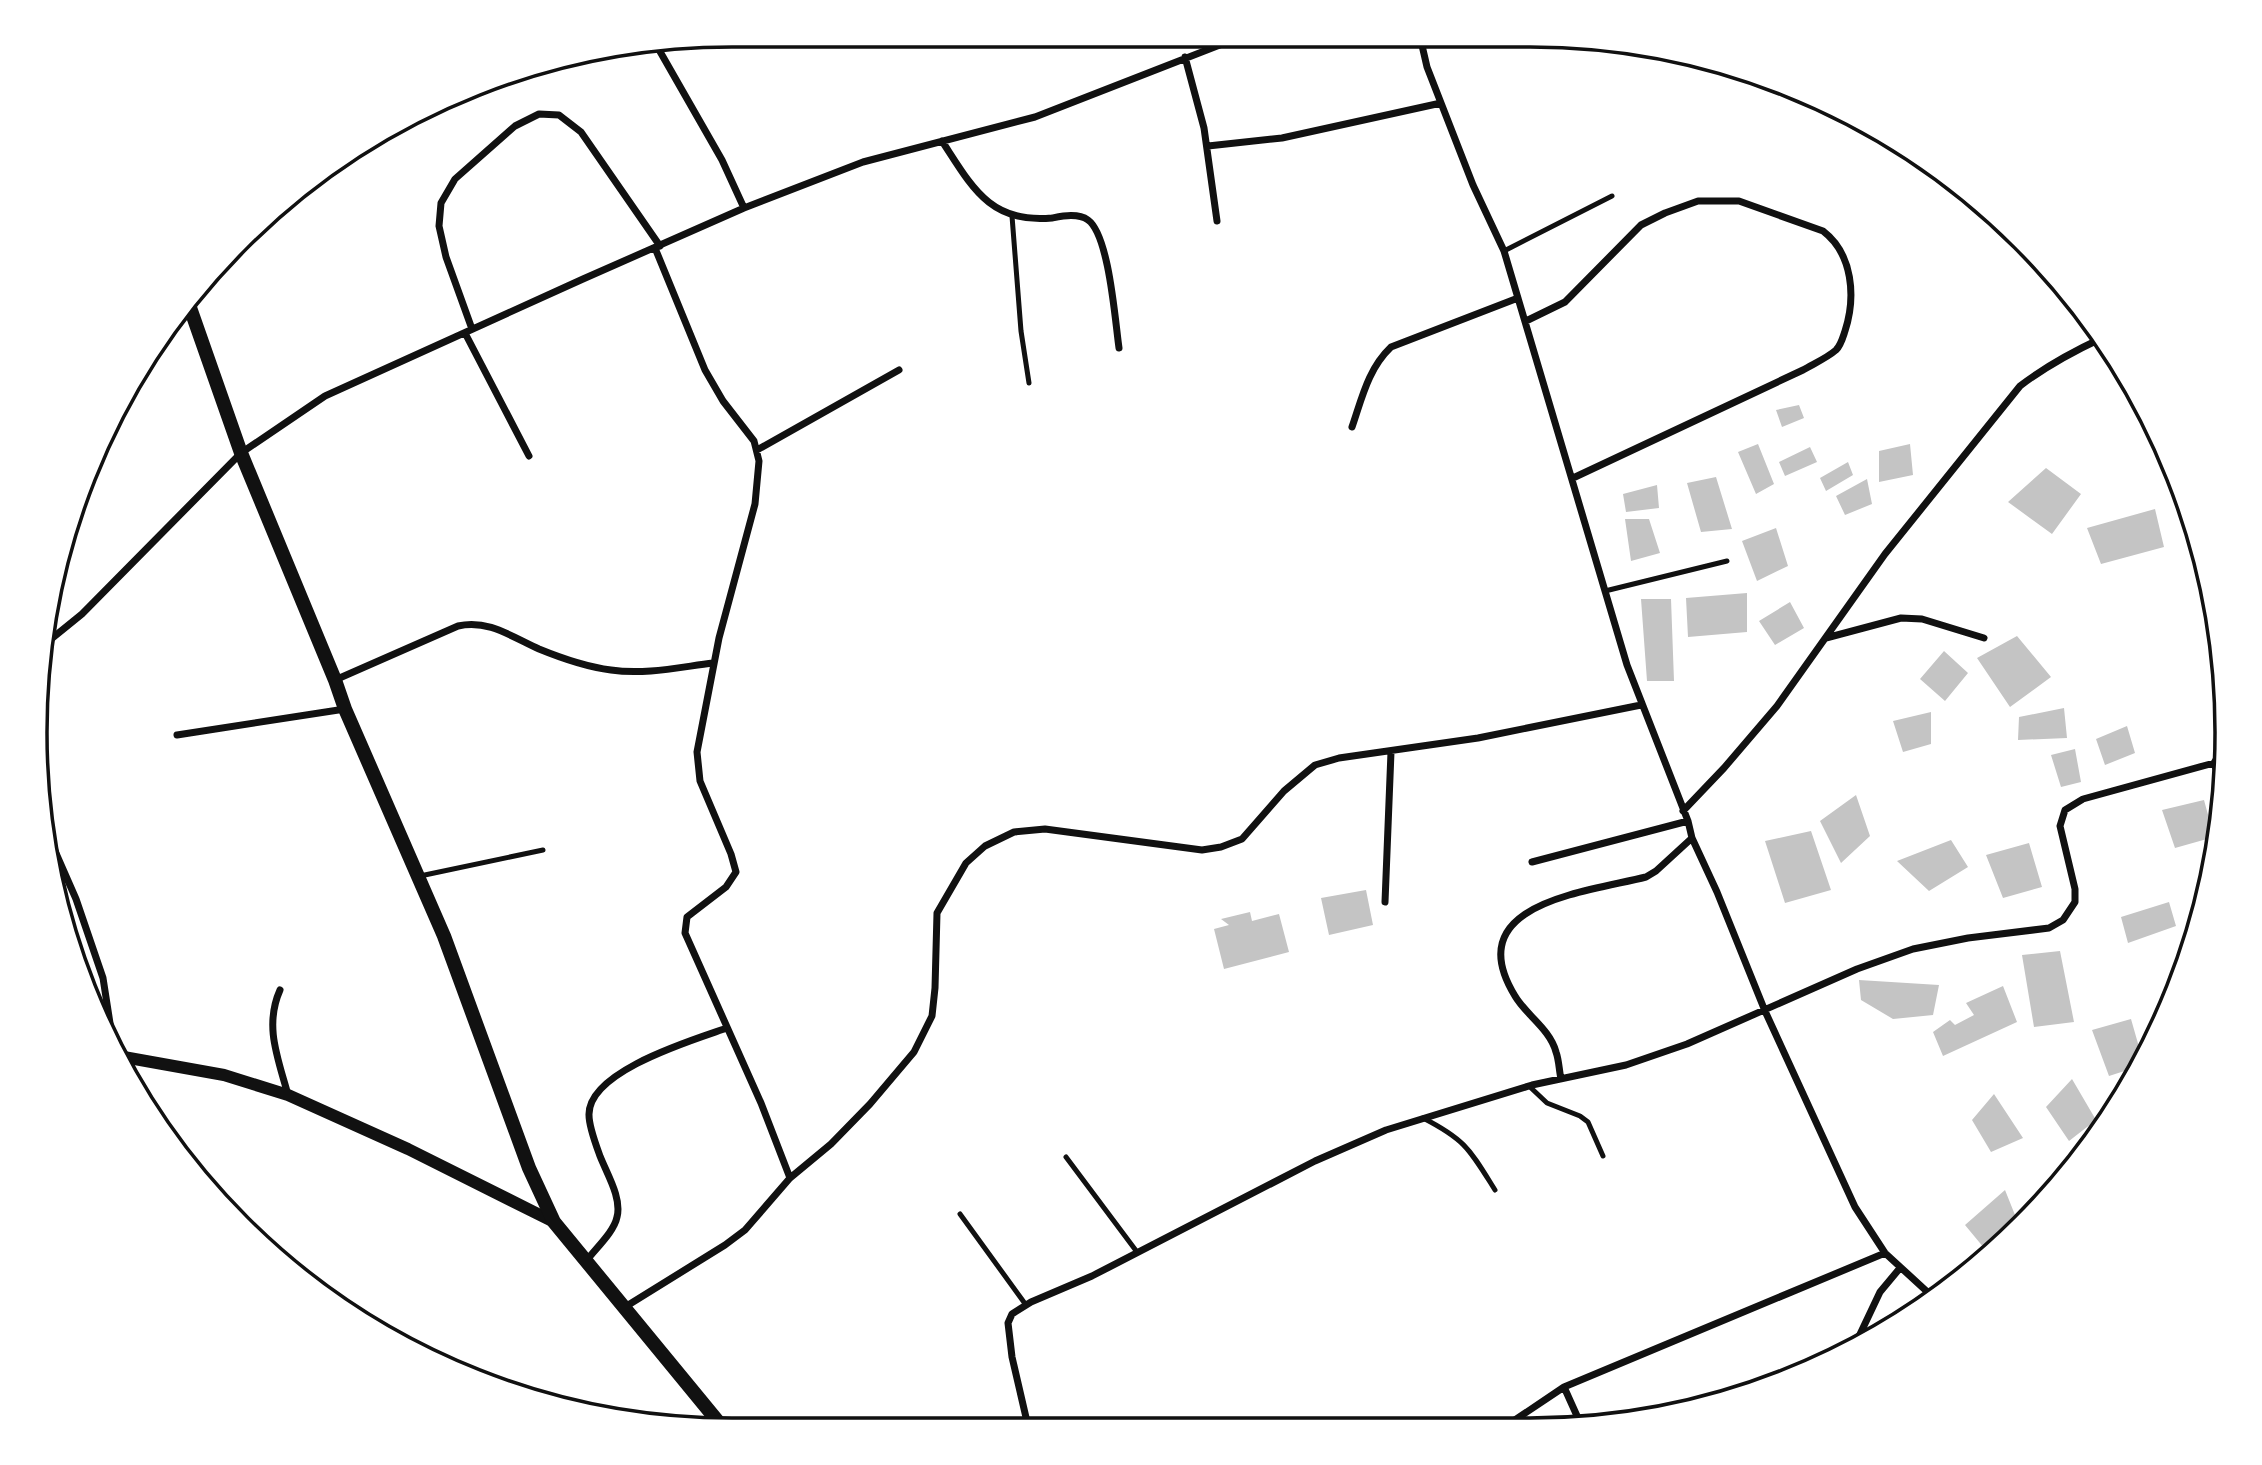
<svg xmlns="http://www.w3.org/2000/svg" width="2262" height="1465" viewBox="0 0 2262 1465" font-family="'Titillium Web',sans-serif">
<rect width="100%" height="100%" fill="#fff"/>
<path fill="#c4c4c4" d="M1799 405 1804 418 1782 427 1776 410Z
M1758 444 1774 484 1756 494 1738 452Z
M1910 444 1913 475 1879 482V451Z
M1810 447 1817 462 1785 476 1779 462Z
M1848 462 1853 475 1826 491 1820 478Z
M2046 468 2081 494 2052 534 2008 502Z
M1716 477 1732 529 1701 532 1687 483Z
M1867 479 1872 504 1845 515 1836 496Z
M1657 485 1659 508 1626 512 1623 494Z
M2155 509 2164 547 2101 564 2087 528Z
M1625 519H1649L1660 553 1631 561Z
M1776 528 1788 566 1757 581 1742 541Z
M1747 593V632L1688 637 1686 598Z
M1641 599H1671L1674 681H1647Z
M1790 602 1804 628 1775 645 1759 621Z
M2017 636 2051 677 2010 707 1977 658Z
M1944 651 1968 673 1945 701 1920 679Z
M2064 708 2067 738 2018 740 2019 717Z
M1931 712V744L1903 752 1893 721Z
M2127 726 2135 753 2105 765 2096 739Z
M2075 749 2081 782 2061 787 2051 755Z
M1856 795 1870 836 1841 863 1820 821Z
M2204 800 2214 837 2175 848 2162 810Z
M1811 831 1831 890 1785 903 1765 841Z
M1951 840 1968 867 1929 891 1897 861Z
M2029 843 2042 887 2003 898 1986 855Z
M1366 890 1373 925 1329 935 1321 898Z
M2169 902 2176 926 2128 943 2121 917Z
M1250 912 1252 921 1279 914 1289 952 1224 969 1214 929 1229 925 1221 919Z
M2060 951 2074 1022 2034 1027 2022 955Z
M1859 980 1939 985 1933 1015 1893 1019 1861 1000Z
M2003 986 2017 1022 1943 1056 1933 1032 1950 1020 1955 1025 1974 1015 1966 1003Z
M2131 1019 2143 1061 2140 1066 2109 1076 2092 1030Z
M2072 1079 2096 1120 2069 1141 2046 1107Z
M1994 1094 2023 1138 1991 1152 1972 1120Z
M2005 1190 2019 1225 1989 1254 1965 1225Z"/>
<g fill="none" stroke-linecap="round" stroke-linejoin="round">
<path stroke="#111" stroke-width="5" d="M1012 216 1021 331 1029 383
M1504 251 1612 196
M1605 591 1727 561
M420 876 543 850
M1529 1086 1547 1103 1580 1116 1588 1122 1603 1156
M1423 1118C1466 1140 1470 1150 1495 1190
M1066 1157 1137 1252
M960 1214 1026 1305"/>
<path stroke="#111" stroke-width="7" d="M654 41 722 160 744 208
M1421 41 1427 67 1473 185 1504 251 1627 665 1688 821 1692 838 1717 892 1765 1011 1855 1207 1885 1253 1934 1298
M1185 57 1204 128 1217 221
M942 141C972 187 990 224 1052 218 1063 216 1078 213 1088 220 1109 235 1115 320 1119 348
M1208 146 1282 138 1441 103
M655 248 705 370 723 401 754 441 759 461 755 504 719 638 697 752 700 781 731 854 736 872 726 887 687 917 685 933 761 1103 790 1178
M1526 321 1565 302 1641 225 1665 213 1698 201H1739L1823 231C1853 254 1856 297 1845 331 1843 337 1841 345 1836 350 1827 358 1813 364 1803 370L1573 478
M472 329 446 257 439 226 441 203 455 179 515 126 539 114 559 115 581 132 660 246
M465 333 529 456
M1352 427C1362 398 1368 369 1391 347L1518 298
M757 450 899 370
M1826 638 1901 618 1922 619 1984 638
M45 644 82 614 241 453 325 396 583 279 744 208 863 162 1035 117 1230 41
M335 680 458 626C488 619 512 637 539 649 561 658 587 667 611 670 645 675 680 667 713 663
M177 735 345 709
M2214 763 2222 786
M1683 811 1724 768 1777 706 1885 554 2020 386C2046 366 2072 352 2102 338
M44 826 76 899 103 978 114 1049
M1532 862 1688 821
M1385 902 1391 752
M280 990C264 1026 278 1058 288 1095
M1561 1079C1559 1070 1559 1060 1556 1052 1550 1029 1526 1015 1515 996 1458 903 1587 892 1646 877L1656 871 1692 838
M587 1260C596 1248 614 1232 617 1217 622 1198 607 1174 600 1156 596 1145 589 1127 589 1115 588 1071 693 1040 727 1028
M625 1307 725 1245 745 1230 790 1178 831 1144 870 1104 914 1052 932 1016 935 988 937 913 966 863 985 846 1014 832 1045 829 1202 850 1221 847 1242 839 1284 791 1315 765 1339 758 1478 738 1641 705
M1853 1349 1880 1292 1900 1268
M1564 1387 1582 1427
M1028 1426 1012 1357 1008 1323 1012 1314 1031 1302 1092 1276 1315 1161 1386 1130 1532 1085 1626 1065 1687 1044 1857 969 1913 949 1968 938 2049 928 2063 920 2075 902V889L2060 826 2065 810 2083 799 2214 763 2223 749
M1503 1428 1564 1387 1885 1253"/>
<path stroke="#111" stroke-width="12" d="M118 1056 224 1075 288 1095 408 1149 554 1222"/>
<path stroke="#111" stroke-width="14" d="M187 299 241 453 335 680 345 709 444 936 529 1168 554 1222 720 1424"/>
</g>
<path d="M0 0H2262V1465H0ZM732 47H1530A685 685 0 0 1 2215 732V733A685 685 0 0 1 1530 1418H732A685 685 0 0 1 47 733V732A685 685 0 0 1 732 47Z" fill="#fff" fill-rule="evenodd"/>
<path fill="none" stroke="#111" stroke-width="3.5" d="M732 47H1530A685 685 0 0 1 2215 732V733A685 685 0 0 1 1530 1418H732A685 685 0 0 1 47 733V732A685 685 0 0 1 732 47Z"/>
</svg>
